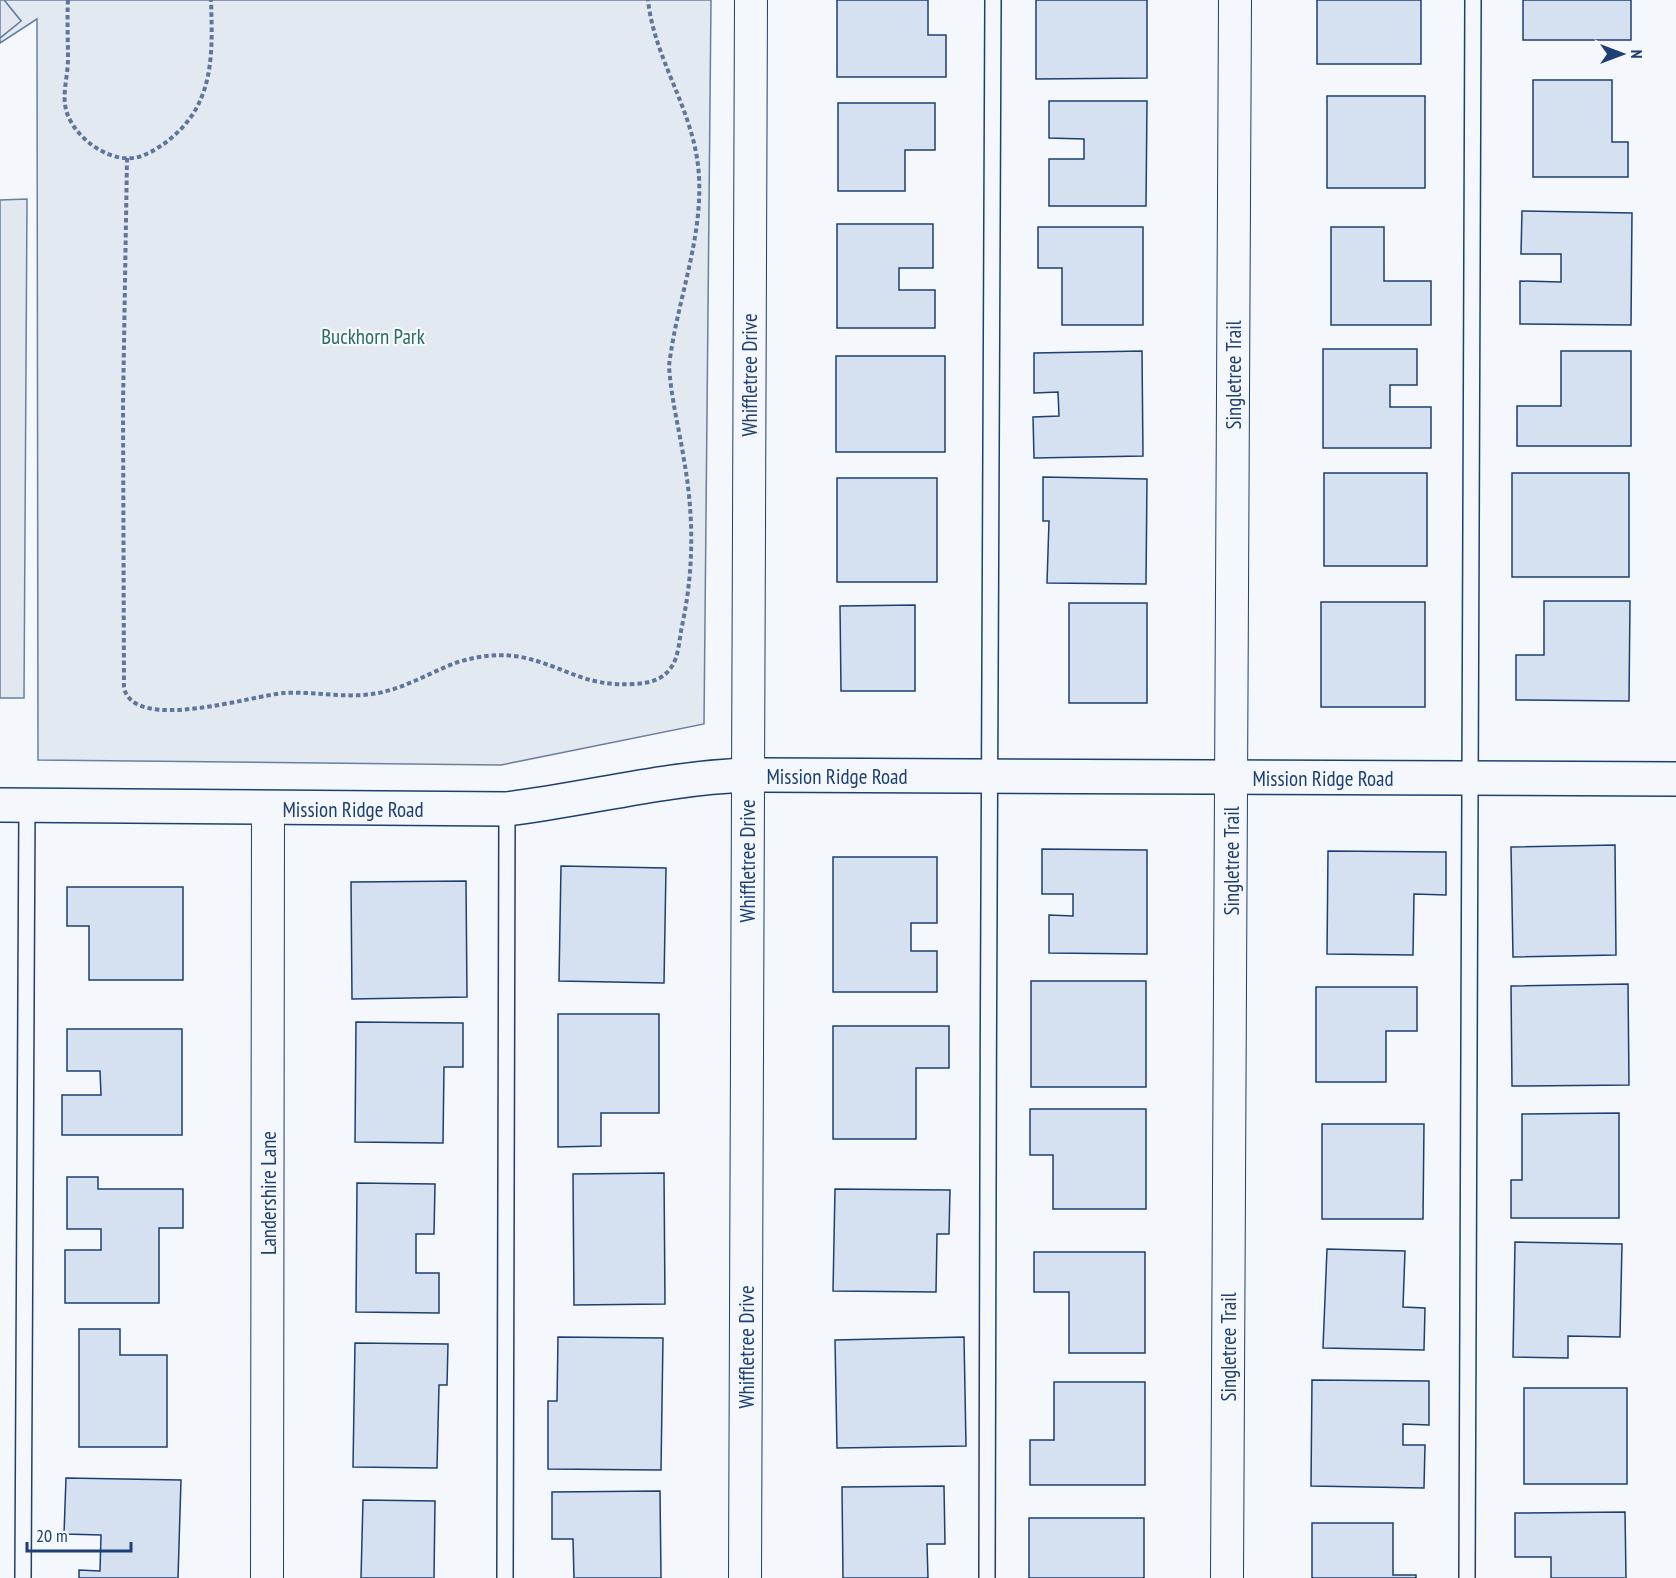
<svg xmlns="http://www.w3.org/2000/svg" width="1676" height="1578" viewBox="0 0 1676 1578" font-family="'PT Sans Narrow',sans-serif">
<rect width="100%" height="100%" fill="#f4f7fb"/>
<path fill="#e3e9f0" stroke="#687fa3" stroke-width="1.5" d="M4 0H711L704 724 501 765 38 760 37 19 0 43V38L21 21Z"/>
<path fill="#e3e8f0" stroke="#687fa3" stroke-width="1.5" d="M0 0H4L21 21 0 38Z
M27 199 24 698H0V200Z"/>
<path fill="#d5e0f0" stroke="#1d3f73" stroke-width="1.5" d="M837 0H928V35H946V77H837Z
M1036 0H1147V78L1036 79Z
M1317 0H1421V64H1317Z
M1523 0H1631V40H1523Z
M1533 80H1612V142H1628V177H1533Z
M1327 96H1425V188H1327Z
M1049 101H1147L1146 206H1049V159H1084V139L1049 138Z
M838 103H935V150H905V191H838Z
M1522 211 1632 213 1631 325 1520 324V281L1561 282V254H1521Z
M837 224H933V268H899V290H935V328H837Z
M1038 227H1143V325H1062V268H1038Z
M1331 227H1384V281H1431V325H1331Z
M1323 349H1417V385H1390V407H1431V448H1323Z
M1142 351 1143 456 1034 458 1033 417 1059 416 1058 392 1034 393V353Z
M1561 351H1631V446H1517V406H1561Z
M836 356H945V452H836Z
M1324 473H1427V566H1324Z
M1512 473H1629V577H1512Z
M1043 477 1147 479 1146 584 1047 583 1049 521H1043Z
M837 478H937V582H837Z
M1544 601H1630L1629 701 1516 700V655H1544Z
M1321 602H1425V707H1321Z
M1069 603H1147V703H1069Z
M915 605V691H841L840 606Z
M1615 845 1616 955 1513 957 1511 847Z
M1042 849 1147 850V954L1049 953V915L1073 916V894H1042Z
M1328 851 1446 852V895L1414 894 1413 955 1327 954Z
M833 857H937V923H911V951H937V992H833Z
M561 866 666 868 664 983 559 981Z
M466 881 467 997 352 999 351 882Z
M67 887H183V980H89V926H67Z
M1031 981H1146V1087H1031Z
M1628 984 1629 1085 1512 1086 1511 986Z
M1316 987H1417V1031H1386V1082H1316Z
M558 1014H659V1113H601V1146L558 1147Z
M356 1022 463 1023V1067H444L443 1143 355 1142Z
M833 1026H949V1068H916V1139H833Z
M67 1029H182V1135H62V1095H101L100 1071H67Z
M1030 1109H1146V1209H1053V1155H1030Z
M1619 1113V1218H1511V1180H1522V1114Z
M1322 1124H1424L1423 1219H1322Z
M664 1173 665 1304 574 1305 573 1174Z
M67 1177H98V1189H183V1228H159V1303H65V1250H101V1229H67Z
M357 1183 435 1184 434 1234H416V1273H439V1313L356 1312Z
M835 1189 950 1190 949 1234H937L936 1292 833 1291Z
M1515 1242 1622 1244 1620 1337 1568 1336V1358L1513 1357Z
M1327 1249 1405 1251 1403 1307 1425 1308 1424 1350 1323 1348Z
M1034 1252H1145V1353H1069V1292H1034Z
M79 1329H120V1355H167V1447H79Z
M558 1337 663 1338 661 1470 548 1469V1401H557Z
M964 1337 966 1446 837 1448 835 1340Z
M355 1343 448 1344 447 1385H439L437 1468 353 1467Z
M1312 1380 1429 1381V1425L1403 1424V1445H1425L1424 1488 1311 1486Z
M1054 1382H1145V1485H1030V1440H1054Z
M1524 1388H1627V1484H1524Z
M66 1478 181 1480 178 1578H79V1570L100 1571 101 1535 64 1534Z
M944 1486 945 1544H927L928 1578H843L842 1487Z
M660 1491 661 1578H574L573 1539H552V1492Z
M363 1500 435 1501 434 1578H361Z
M1625 1512 1626 1578H1551V1557H1515V1513Z
M1029 1518H1144V1578H1029Z
M1312 1523H1393V1575H1416V1578H1312Z"/>
<g fill="none" stroke-linecap="round" stroke-linejoin="round">
<defs>
<path id="lane" d="M23 1578 27 805
M505 1578 507 809
M987 1578C989 1052 988 526 993 0
M1467 1578 1473 0"/>
<path id="street" d="M267 1578 268 808
M745 1578 751 0
M1227 1578 1235 0"/>
<path id="secondary" d="M0 805 507 809C588 799 665 778 747 775L1676 779"/>
</defs>
<use href="#lane" stroke="#1d3f73" stroke-width="18"/>
<use href="#street" stroke="#1d3f73" stroke-width="34"/>
<use href="#secondary" stroke="#1d3f73" stroke-width="36"/>
<path stroke="#5e769c" stroke-width="4" stroke-dasharray="4.5 3" stroke-linecap="butt" d="M68 0C67 20 68 40 68 59 68 77 61 96 67 113 76 140 115 168 144 155 166 146 189 125 199 103 214 72 212 34 211 0
M127 158 123 405 124 687C132 734 254 695 284 693 317 691 350 700 383 692 409 686 433 671 458 662 479 656 499 653 521 657 565 666 583 687 634 684 648 683 661 681 670 669 679 658 679 640 682 626 694 570 694 516 684 460 679 428 671 398 669 366 677 297 708 228 697 158 688 102 654 56 648 0"/>
<use href="#lane" stroke="#f4f7fb" stroke-width="15"/>
<use href="#street" stroke="#f4f7fb" stroke-width="32"/>
<use href="#secondary" stroke="#f4f7fb" stroke-width="33"/>
</g>
<g text-anchor="middle" dominant-baseline="central" stroke-width="4.5" stroke-linejoin="round" paint-order="stroke">
<g font-size="21" fill="#2c6c60" stroke="#f4f7fb">
<text x="373" y="336">Buckhorn Park</text>
</g>
<g font-size="21" fill="#1d3f73" stroke="#f4f7fb">
<text transform="translate(749 375) rotate(-90)">Whiffletree Drive</text>
<text transform="translate(1233 375) rotate(-90)">Singletree Trail</text>
<text x="837" y="776">Mission Ridge Road</text>
<text x="1323" y="778">Mission Ridge Road</text>
<text x="353" y="809">Mission Ridge Road</text>
<text transform="translate(747 861) rotate(-90)">Whiffletree Drive</text>
<text transform="translate(1231 861) rotate(-90)">Singletree Trail</text>
<text transform="translate(268 1193) rotate(-90)">Landershire Lane</text>
<text transform="translate(746 1347) rotate(-90)">Whiffletree Drive</text>
<text transform="translate(1228 1347) rotate(-90)">Singletree Trail</text>
</g>
</g>
<g transform="translate(1622 54) rotate(90)" stroke="#f4f7fb" stroke-width="4.5" paint-order="stroke">
<path d="M0-4.5L10 22L0 15L-10 22Z" fill="#1d3f73"/>
<text y="-9" font-size="16" font-weight="bold" text-anchor="middle" fill="#1d3f73">N</text>
</g>
<path d="M27 1542v9h104v-9" fill="none" stroke="#1d3f73" stroke-width="3"/>
<text x="36" y="1542" font-size="18" fill="#1d3f73" stroke="#f4f7fb" stroke-width="4.5" paint-order="stroke">20 m</text>
</svg>
